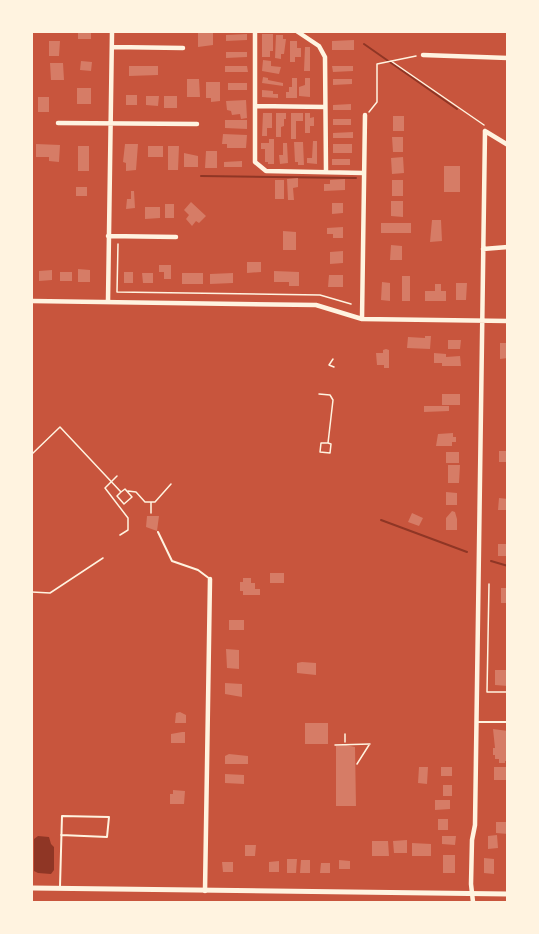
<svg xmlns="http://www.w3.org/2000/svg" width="539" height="934" viewBox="0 0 539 934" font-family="'Space Grotesk',sans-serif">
<rect width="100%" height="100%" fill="#c8553d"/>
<path fill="#8f3625" d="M38 836 49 837 51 844 54 847V870L51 874 38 873 34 871V839Z"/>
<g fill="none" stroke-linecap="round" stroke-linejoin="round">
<path stroke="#8f3625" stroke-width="2" d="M364 44 457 109
M201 176 356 178
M381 520 467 552
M491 561 508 566"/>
</g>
<path fill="#d67c66" d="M78 32H91V39H78Z
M198 32H213V45L198 47Z
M247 34V40L226 41V35Z
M262 34H273V51H270V57H262Z
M276 35H283V39H286L284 54H281V59L275 58Z
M354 40V50H332V41Z
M49 41H60L59 56H49Z
M290 41H297V48H301V57H295V62H290Z
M305 47H310V71H304Z
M226 52H247V57L226 58Z
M263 60 271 61V66L281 67 279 74 262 71Z
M81 61 92 62 91 71 80 70Z
M50 63H63L64 80H51Z
M129 66H158V75L129 76Z
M225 66H247L248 72H225Z
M332 66H353V71L333 72Z
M263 77 268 78V80L283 83V86L262 83Z
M292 78H297V98H286V92H289V87H292Z
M305 78H310V97L299 96V87L305 85Z
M187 79H199L200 97H187Z
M333 79H352V84L333 85Z
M206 82H220V101L211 102V98H206Z
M228 83H247V90H228Z
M77 88H91V104H77Z
M262 90 273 91V94H278V98L262 97Z
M126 95H137V105H126Z
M146 96H159L158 106 146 105Z
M164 96H177V108H164Z
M38 97H49V112H38Z
M246 100 247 118 241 119 240 114 232 115 231 111 227 110 226 101Z
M351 104V110H333V105Z
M263 113H272V128H267V136H262Z
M276 113H286V119H284V126L281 127V137H276Z
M291 113H303V121H296V139H291Z
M305 113H310V118L314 117V126H310V133H305Z
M393 116H404V131H393Z
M333 119H351V125H333Z
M225 120H247V129L225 128Z
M353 132V138H333V133Z
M223 134 247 135 246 148H227V144H222Z
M392 137H403V152H393Z
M269 139H274V164H268V162H265V149H261V143H269Z
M313 141H317V164L307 163V158H312Z
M294 142H303L304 165H298V162H295Z
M283 143H287L288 163 280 164 279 155H283Z
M36 144 60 145 59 162 49 161V157H36Z
M125 144H138L136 170 126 171V163L123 162Z
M333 144H352V153H333Z
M78 146H89V171H78Z
M148 146H163V157H148Z
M168 146H179L178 170H168Z
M206 151H217V168H205Z
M184 153 198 156V167H184Z
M403 157 404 173 392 174 391 158Z
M332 159H350V165H332Z
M242 161V167H224V162Z
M444 166H460V192H444Z
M298 178V187L293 188 294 200H288L287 179Z
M345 179V190L324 191V184H330V180Z
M275 180H284V199H275Z
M392 180H403V196H392Z
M76 187H87V196H76Z
M131 191H134L135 208 126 209 127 199H131Z
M391 201H403V217L391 216Z
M191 202 206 216 199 223 196 221 192 226 186 219 189 215 184 210Z
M332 203H343V213L332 214Z
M165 204H174V218H165Z
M145 207H160V218L145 219Z
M432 220H441L442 241 430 242Z
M381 223H411V233H381Z
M343 227V238H333V234H327V228Z
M283 231 296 232V250H283Z
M391 245 402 246V260H390Z
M343 251V263L330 264V252Z
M247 262H261V272L247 273Z
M159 265H171V279H164V272H159Z
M78 269 90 270V282H78Z
M52 270V280L39 281V271Z
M274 271 299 272V286H289V282H274Z
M60 272H72V281H60Z
M124 272H133V283H124Z
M142 273H153V283H143Z
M182 273H203V284H182Z
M233 273V283L210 284V274Z
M329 275H343V287H328Z
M402 276H410V301H402Z
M382 282 390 283V301L381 300Z
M456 283H467L466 300H456Z
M435 284H441V291H446V301H425V291H435Z
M425 336H431L430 349 407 348 408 337 425 338Z
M448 340H461L460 349H448Z
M500 343H508V358L500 359Z
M386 349 389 350V368H384V365H377L376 353H383V350Z
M434 353 446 354V357L460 356 461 366H442V363H434Z
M442 394H460V405H442Z
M424 406H449V411L424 412Z
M453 433V437H456V442H452V446H436L438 434Z
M499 451H507V462H499Z
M446 452H459V463H446Z
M448 465H460L459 483H448Z
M446 492 457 493V505H446Z
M499 498 508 499V510H498Z
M452 511 455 512 457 519V530H446V518Z
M412 513 423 518 419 526 408 522Z
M147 516H159L157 531 146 527Z
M498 544H508V556H498Z
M270 573H284V583H270Z
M243 578H251V583H255V589H260V595H243V591H240V582H243Z
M501 588H508V603H501Z
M229 620H244V630H229Z
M226 649 239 650V669L227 668Z
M302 662 316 663V675L297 673V663Z
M495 670H508V686L495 685Z
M225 683 242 684V697L225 694Z
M180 712 186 715V723H175L176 713Z
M305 723H328V744H305Z
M493 729 508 731 507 761H505V763H499V759H495V755H493V748H495Z
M182 732H185V743H171V734Z
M346 745 355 747 356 806H336V746Z
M229 754 248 756V764H225V756Z
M419 767H428L427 784 418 783Z
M441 767H452V776H441Z
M494 767H508V780H494Z
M225 774 244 775V784L225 783Z
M443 785H452V796H443Z
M173 790 185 791 184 804H170V794H173Z
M435 800H450V809L435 810Z
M438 819H448V830H438Z
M496 822H508V834L496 833Z
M497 835 498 848 488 849V836Z
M442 836H456L455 845 442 844Z
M407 840V853H394L393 841Z
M372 841H388L389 856H372Z
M412 843 431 844V856H412Z
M245 845H256L255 856H245Z
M443 855H455V873H443Z
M484 858 494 859V874L484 873Z
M287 859H297L296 873H287Z
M301 860H310V873H300Z
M339 860 350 861V869H339Z
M279 861V872H269V862Z
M222 862H233V872H223Z
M321 863H330V873H320Z"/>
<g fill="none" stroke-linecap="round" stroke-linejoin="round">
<path stroke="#fff3e0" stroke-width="1.5" d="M391 61 484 125
M369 112 377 102V64L416 56
M118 244 117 292 320 295 351 304
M333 359 329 365 334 367
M319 394 330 395 333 400 328 443 331 444 330 453 320 452 321 443H328
M32 454 60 427 121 492 125 489 132 497 124 504 117 496 121 492
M117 476 105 488 128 518V530L120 535
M128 491 136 492 145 502H155L171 484
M151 502V513
M489 584 487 692H508
M32 592 50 593 103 558
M345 742V734
M335 745 370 744
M357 764 369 745"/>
<path stroke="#fff3e0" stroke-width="2" d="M158 532 172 561 198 570 210 579
M477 722H508
M60 886 62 816 109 817 107 837 61 835"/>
<path stroke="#fff3e0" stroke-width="4.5" d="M255 32V162L266 171 364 173
M298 32 319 46 325 57 326 171
M112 47 183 48
M423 55 508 58
M256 106 325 107
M58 123 197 124
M485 131 508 145
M108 236 176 237
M483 249 508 247
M32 301 316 305 362 319 508 321
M108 301 112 32
M362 319 365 115
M205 891 210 579
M473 902 471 884 472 840 475 825 485 131"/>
<path stroke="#fff3e0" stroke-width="5" d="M32 888 508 894"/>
</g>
<rect width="539" height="934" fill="none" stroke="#fff3e0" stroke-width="66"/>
</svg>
